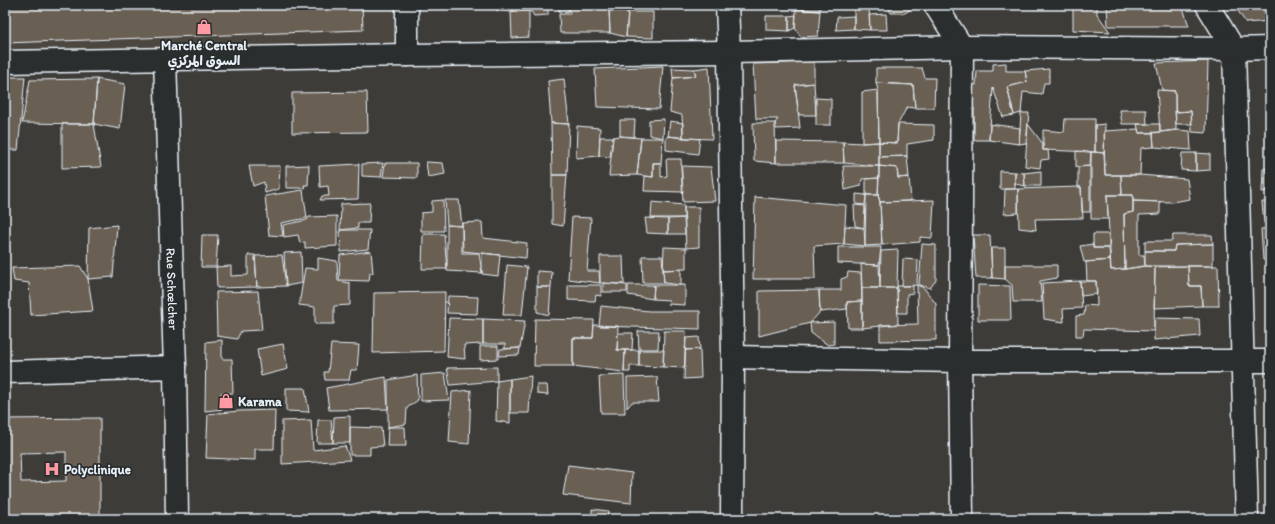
<svg xmlns="http://www.w3.org/2000/svg" width="1275" height="524" viewBox="0 0 1275 524" font-family="Itim,'Playpen Sans Arabic',sans-serif">
<rect width="100%" height="100%" fill="#3e3c39"/>
<filter id="ink" filterUnits="userSpaceOnUse"><feTurbulence type="fractalNoise" baseFrequency=".025" numOctaves="2"/><feDisplacementMap in="SourceGraphic" scale="8" xChannelSelector="R" yChannelSelector="G"/><feConvolveMatrix kernelMatrix="1 2 1 2 8 2 1 2 1" color-interpolation-filters="sRGB"/></filter>
<g filter="url(#ink)">
<path fill="#4c4640" d="M5 5H403L402 50 5 57Z"/>
<path fill="#6b5f52" stroke="#e8f1f8" fill-rule="evenodd" d="M5 5H362L363 30 5 43Z
M497 5H513V12L497 11Z
M513 5H548V15L534 16 531 11 513 12Z
M559 5H568V12L559 11Z
M569 5H609L610 33H560L559 14H570Z
M609 5H625V6L609 7Z
M634 5H653V10L635 9Z
M803 5H820V11L803 10Z
M854 5H869L870 30 854 29Z
M887 5H917L905 13H891Z
M1004 5H1022L1023 8 1004 9Z
M1034 5H1050L1034 7Z
M1107 5H1133L1137 9V5H1182L1189 26H1108Z
M1234 5H1254L1255 9 1270 5V21L1246 23Z
M1073 7H1097V14L1110 32 1073 30Z
M796 9 820 11 818 36 801 37 795 28Z
M529 11V37L512 38 511 12Z
M609 11 628 12 626 37 610 33Z
M628 12H653V38L626 37Z
M886 14 887 30H870L869 15Z
M796 15 795 28 789 31V16Z
M766 16H789V31L766 30Z
M854 16V29L836 30 837 17Z
M1208 61 1206 133 1192 132 1191 111 1175 112V91L1162 90 1156 63Z
M814 62V83L795 85 800 128 776 129 775 123 778 119H756L753 64Z
M1006 63V71H1025L1027 82 1007 87 1014 115 1003 117 993 88 989 140H974V108L967 111 966 83 976 85 977 71H993V64Z
M663 66 659 109 597 107 595 69Z
M709 67 712 139 683 138 682 115 670 112 673 78 696 76 694 69Z
M672 68 694 69 696 76 673 78Z
M876 68H922L925 78H935L934 108H915L913 85 876 83Z
M1049 69V83H1044L1042 94 1023 92 1021 113 1014 115 1007 87 1027 82 1025 71Z
M5 77H25L18 150H5Z
M97 79 94 124 22 123 30 80Z
M97 79 125 84 120 129 94 124Z
M564 79 569 124 551 123 548 81Z
M814 83 816 115H799L795 85Z
M876 83 913 85 915 108 907 107 898 124 897 143 879 142 878 90Z
M878 90 879 142 862 143V92Z
M1157 90 1175 91 1176 130 1160 132Z
M367 92 368 132 292 133V93Z
M816 98 831 99V125H816Z
M1120 110H1146L1147 124H1122Z
M1191 111 1192 124H1176L1175 112Z
M1021 113H1029L1026 143 1019 144Z
M1266 118H1270V124H1267Z
M664 119 663 138 649 135V120Z
M1065 119H1095V152L1043 150V130L1064 132Z
M620 120H635L634 137 620 136Z
M670 121 683 123V138L668 136Z
M551 123 569 124 567 175H552Z
M753 123H775L776 163 754 161Z
M62 124H94L101 167 62 168Z
M898 124 934 125V140L907 144V156L879 157V142L897 143Z
M990 124 1020 128 1019 144 989 140Z
M1028 124 1043 144V150H1048L1049 159 1041 160 1040 168 1025 166Z
M1105 124 1104 153 1095 152V125Z
M1137 124H1160V132L1139 133Z
M577 126 600 128 599 156 576 158Z
M1138 129 1139 133H1153L1154 147 1141 148 1140 175H1105L1104 131Z
M1176 130 1190 131 1191 150 1154 147 1153 133Z
M620 136 641 138 637 175 609 176 613 137Z
M668 136 700 139 698 154 666 150V138Z
M600 137H613L610 157 599 156Z
M641 138H663L661 163H653V177L637 175Z
M776 141 843 142 844 163H776Z
M843 142 862 143 879 142V166L844 163Z
M1076 151 1091 152 1090 166 1076 167Z
M1091 152 1104 153 1105 175H1121L1122 195H1107L1108 219H1091Z
M1182 153H1196V171L1181 170Z
M1196 153 1210 154V170L1196 171Z
M907 156 909 177 898 178 897 168 879 166V157Z
M666 159H681L683 192 644 191 645 176 653 177V163H661V177L667 176Z
M426 162 443 163 445 174 428 177Z
M383 163 381 177 362 176V164Z
M385 163H417V178L383 177Z
M359 164 358 199 320 200 322 196H329L328 186 320 187 319 166Z
M309 165 308 185H304L305 188H286V166Z
M249 166H280L279 189 265 193 264 182 253 186Z
M681 166 711 167 715 201 683 202Z
M843 166H879V178L862 179 861 186 845 190Z
M879 166 897 168 898 178 909 177 911 201 880 202 878 195Z
M1090 166V212H1082L1081 187H1078V167Z
M1270 168V190L1262 192 1263 169Z
M1000 171 1015 172V189H1000Z
M1041 171V186H1025L1024 173Z
M1015 172 1024 173 1025 186 1015 184Z
M552 175H567L563 226 552 224Z
M1121 175H1140L1187 179 1190 199 1172 202 1133 201V195H1122Z
M879 178 878 195H866V179Z
M1078 187H1081L1083 218 1035 219 1036 230 1019 228 1018 189Z
M1005 189H1018V213L1004 214Z
M303 190 307 218 281 223 283 236 269 235 265 196Z
M856 194 866 195 865 205 856 204Z
M866 195H878L880 202 882 245 865 246Z
M1107 195H1133V212L1124 214 1125 269 1111 270Z
M755 197 846 205 844 244 814 246 815 279H753Z
M443 200 444 231H421V213L432 212V201Z
M445 200H459L462 226 447 225Z
M934 200 932 238 920 237V242L882 245 880 202Z
M1133 201 1160 202V214L1139 215V255H1144L1145 266 1125 269 1124 214 1133 212Z
M652 202 684 205V218H651Z
M1262 202H1270V223H1264Z
M370 203 369 223H358V228L340 230 341 204Z
M854 205 865 206 864 228 855 226Z
M684 207H699V247L686 248Z
M337 216V246L305 248V242L300 243 298 235 284 237 283 225 307 220 309 217Z
M572 217 591 218 587 271H599L600 283 568 279Z
M645 218 668 219V234L647 233Z
M684 218 685 234H668V219Z
M482 222 483 238 527 243 526 258 463 251 462 223Z
M117 225 113 277 88 279 89 228Z
M447 225 462 226V253H479L482 273 447 271Z
M845 226 864 228 865 246 844 244Z
M1270 228V266L1266 267V260H1263L1261 229Z
M340 230H370L368 249 341 252Z
M423 234H444L447 269H422Z
M1093 234H1109V248H1093Z
M202 235H218L216 267H201Z
M973 235H990L992 278H976Z
M1173 235H1212L1213 244 1175 245 1174 251H1145V241H1172Z
M922 244 936 245V280L930 288 919 285Z
M1093 244V248H1109L1110 260 1084 262 1080 246Z
M1213 244V266H1145V251H1174L1175 245Z
M664 247 686 248V269L663 270Z
M838 247H881L879 265 838 263Z
M991 248H1005V279L992 278Z
M898 250 897 288H880L881 251Z
M371 251 373 273H370L369 281 339 280 340 255Z
M301 252 302 283 286 286 284 253Z
M482 253 500 255 498 276 482 274Z
M248 255H255L257 287 217 288 216 267 231 266V276L248 275Z
M282 255 286 286 257 287 255 256Z
M600 256H623L624 284 600 283Z
M642 256H662L664 283H643Z
M318 258 337 261 338 281 350 283V305L334 306V324H315V307L299 305 305 268 318 269Z
M903 259 918 260 917 285 902 286Z
M1110 260 1111 270 1125 269 1145 266 1155 267 1154 331 1084 329 1083 336H1076V316L1084 315 1085 305 1097 306 1096 281H1087L1086 262Z
M861 264 879 265 880 288H862Z
M507 265 527 267 522 315H503Z
M1005 265H1057V278L1040 281 1042 302H1013L1012 285 1005 279Z
M80 266 88 279 93 311 31 315 29 283 14 281 12 268Z
M1188 266 1189 286H1201L1202 306 1154 308 1155 267Z
M1188 266H1218L1219 306H1202L1201 286H1189Z
M681 269V285L664 283 663 270Z
M537 271 552 272 551 287H537Z
M848 272 861 273 862 301 847 302V309L820 312 819 290H841V279L847 277Z
M1080 281 1082 308 1063 309 1064 322 1044 319 1042 283Z
M1080 281H1096L1097 294 1081 296Z
M603 283 627 285V292H603Z
M568 285H601V296L596 295 595 301 568 300Z
M628 285H654L653 299 628 295Z
M654 285H685V305L668 304 669 300 653 299Z
M917 285 924 288 936 304V340L880 341V325L918 324Z
M978 285 1010 286 1011 320H978Z
M897 286H913V293L907 294V313H898Z
M537 287H551L549 315 537 312Z
M862 288H897L898 324 862 328Z
M819 290 820 312 810 323 759 336V291Z
M258 291 262 330 241 331 237 339 217 336 216 292Z
M445 292 444 351 373 353 374 293Z
M448 296 478 297 477 314 447 313Z
M862 301V328H848L847 302Z
M601 306 649 311H700V329L599 326Z
M449 318 483 319V344L464 345 465 359 447 357Z
M1154 318 1199 319 1200 336 1154 340Z
M483 319 525 321 520 348 505 349V344H483Z
M535 319 594 320 593 338H573V366H534Z
M834 322V344L828 345 811 333 810 323Z
M594 325 618 326 617 350H625L624 372 573 366V338H593Z
M638 331H659L658 349H639Z
M664 331H686L685 368 663 367Z
M618 333H633L632 350H617Z
M699 337 700 349 685 350 686 338Z
M222 340V359H232L233 393H221L223 409 205 411 206 342Z
M283 344 288 369 261 376 257 349Z
M331 344 359 345 357 370H351L349 380H325L324 372H328Z
M480 346H498V359L480 360Z
M520 348 519 355 499 356 500 349Z
M700 349 701 378 684 379 685 350Z
M625 350H639V366H630V372H624Z
M639 350H664L663 367 639 366Z
M497 367V381L450 385 447 368Z
M445 373 449 400 421 401V375Z
M417 375 418 400 407 408 406 424 388 427V380Z
M624 375 625 413H601L599 376Z
M531 376 529 413H510V379Z
M386 377 388 409 329 410 326 388Z
M657 377 659 402H632L627 408V378Z
M510 379V423L496 421 497 381Z
M537 385H547L548 395 537 394Z
M286 388H305L309 412 286 411Z
M471 390 469 444 449 442 452 392Z
M275 410 274 449H255V460L206 458 208 414 240 411Z
M350 416V443H333L334 417Z
M100 418V519H5V419ZM66 452V481L21 482 20 453Z
M311 420 313 450 345 446 350 460 282 464V421Z
M318 420H331L333 443H317Z
M350 427 381 428 383 446 370 447V455H350Z
M388 427H405L406 446H387Z
M568 465 632 473 631 503 563 495Z
M592 509 608 511V519H592Z"/>
<g fill="none" stroke-linecap="round" stroke-linejoin="round">
<defs>
<g id="minor">
<path d="M407 5V55"/>
<path d="M727 5 729 52 733 357 732 519"/>
<path d="M935 5 962 47 960 361 962 519"/>
<path d="M1207 5 1234 49 1247 519"/>
<path id="s1" d="M165 59 175 367"/>
<path d="M5 62 407 55 729 52 962 47 1234 49 1270 48"/>
<path d="M733 357 960 361H1270"/>
</g>
<path id="tertiary" d="M5 372 175 367 177 519"/>
</defs>
<use href="#minor" stroke="#e8f1f8" stroke-width="25"/>
<use href="#tertiary" stroke="#e8f1f8" stroke-width="25"/>
<use href="#minor" stroke="#2a2d2e" stroke-width="22"/>
<use href="#tertiary" stroke="#2a2d2e" stroke-width="22"/>
</g>
</g>
<defs>
<symbol id="shop-bare" viewBox="-9 -9 18 18"><path d="M-5-2.5h2.3a2.7 3.5 0 0 1 5.4 0H5L5.5 6h-11ZM-1.5-2.5h3a1.5 2.3 0 0 0-3 0Z" fill="#ff9aa2" stroke="#2a2d2e" stroke-width="2.5" paint-order="stroke"/></symbol>
<symbol id="hospital-bare" viewBox="-9 -9 18 18"><path d="M-5-5h3v3.5h4V-5h3V5h-3V1.5h-4V5h-3Z" fill="#ff9aa2" stroke="#2a2d2e" stroke-width="2.5" paint-order="stroke"/></symbol>
</defs>
<g fill-rule="evenodd">
<use href="#shop-bare" x="193" y="16" width="22" height="22"/>
<use href="#shop-bare" x="215" y="390" width="22" height="22"/>
<use href="#hospital-bare" x="41" y="458" width="22" height="22"/>
</g>
<g text-anchor="middle" dominant-baseline="central" stroke-width="3.5" stroke-linejoin="round" paint-order="stroke">
<g font-size="13" font-weight="bold" fill="#e8f1f8" stroke="#2a2d2e" text-anchor="start">
<text x="204" y="45" text-anchor="middle">Marché Central<tspan x="204" dy="15">السوق المركزي</tspan></text>
<text x="238" y="401">Karama</text>
<text x="64" y="469">Polyclinique</text>
</g>
<g font-size="13" fill="#e8f1f8" stroke="#2a2d2e">
<text stroke="none"><textPath href="#s1" startOffset="230">Rue Schœlcher</textPath></text>
</g>
</g>
<rect width="1275" height="524" fill="none" stroke="#2a2d2e" stroke-width="20"/>
<rect x="10" y="10" width="1255" height="504" fill="none" stroke="#e8f1f8" stroke-width="1.5" filter="url(#ink)"/>
</svg>
